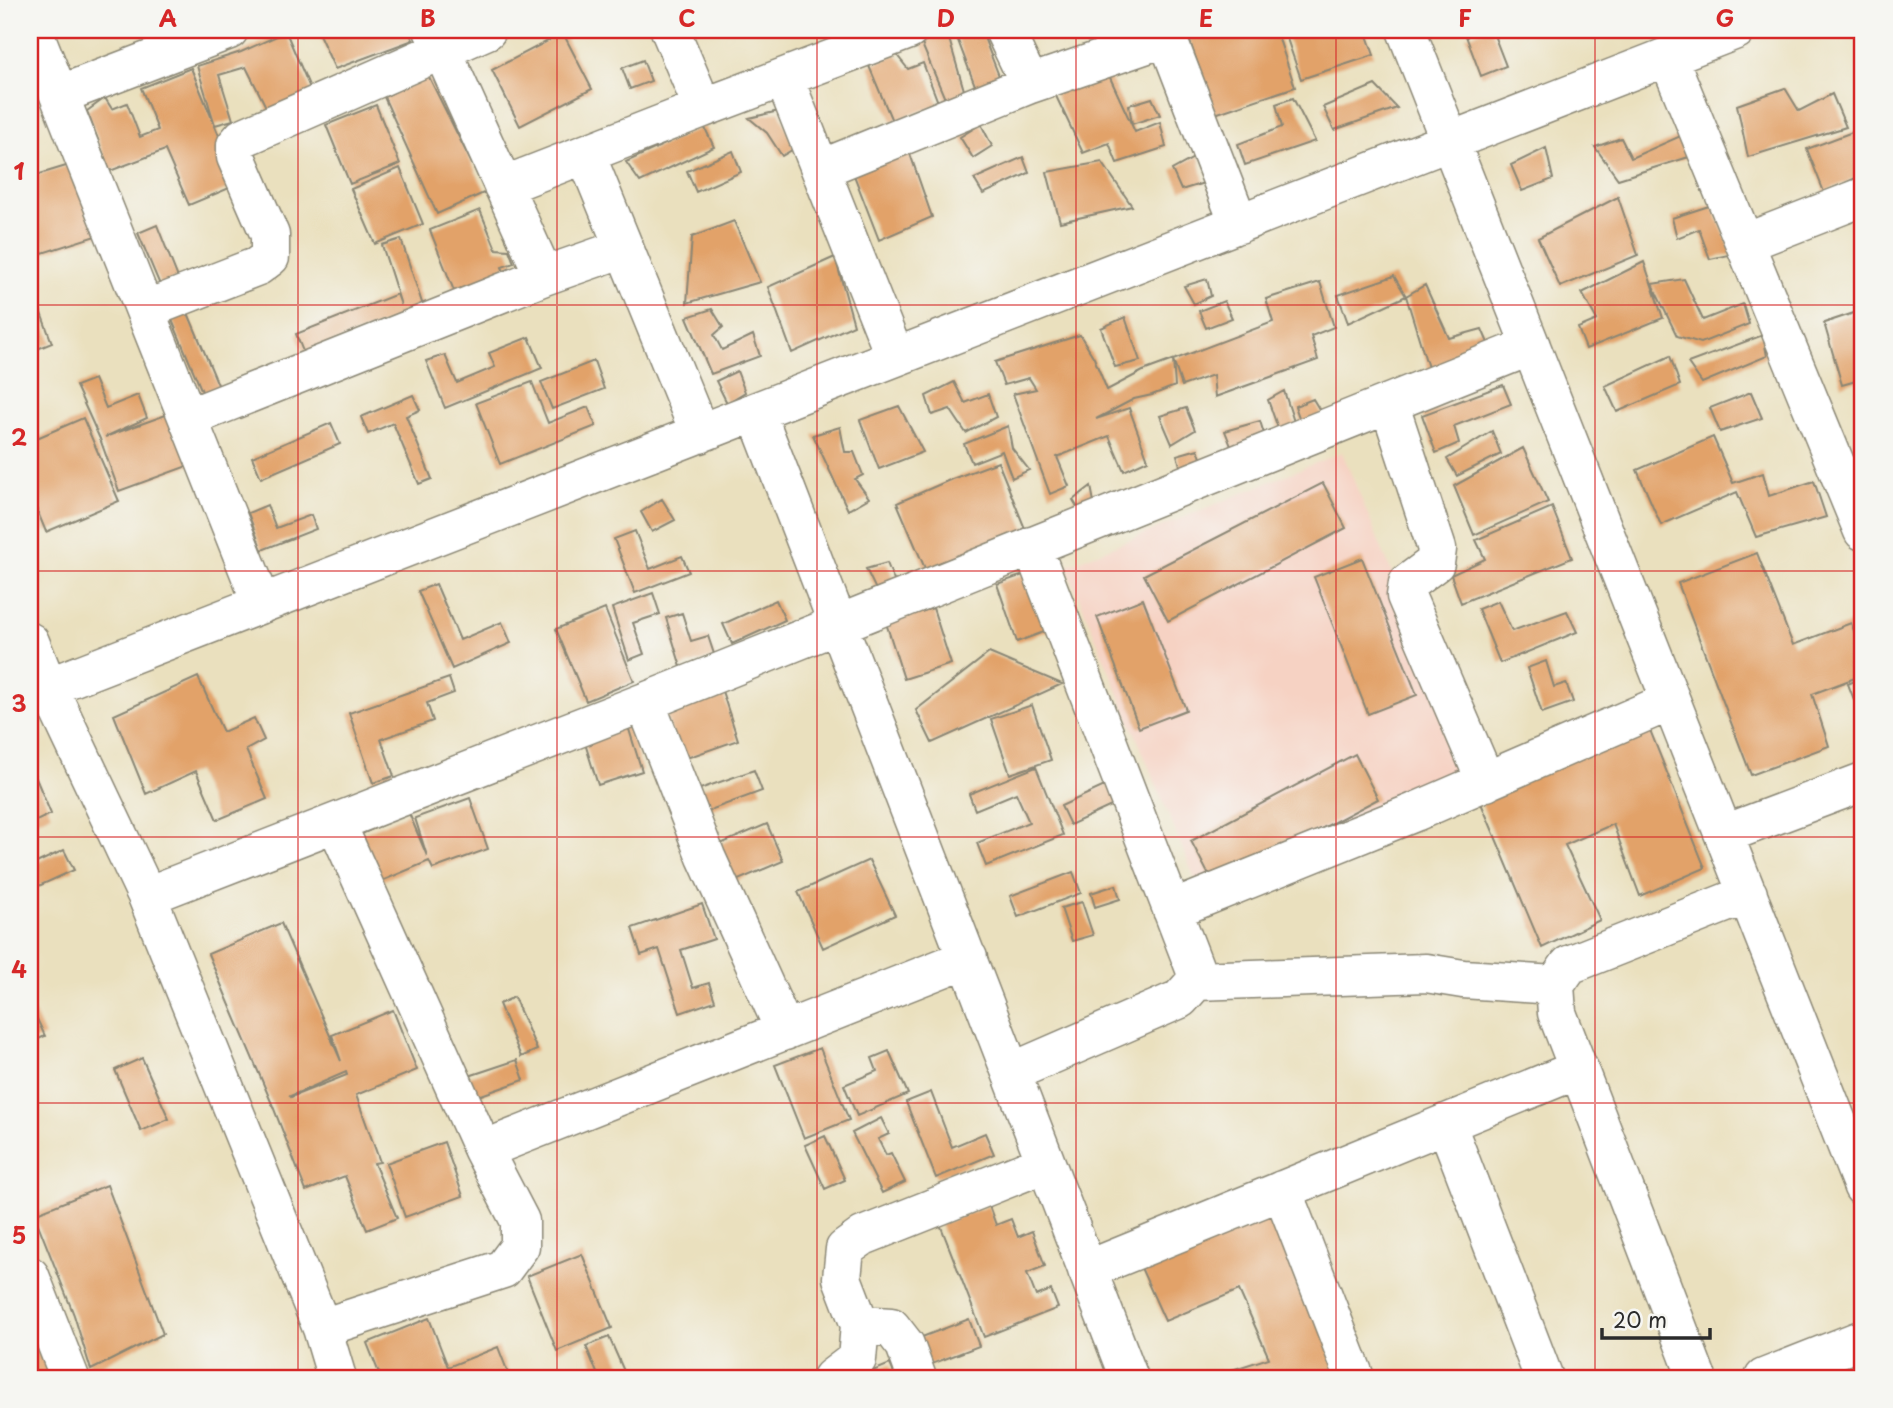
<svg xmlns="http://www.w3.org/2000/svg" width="1893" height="1408" viewBox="0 0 1893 1408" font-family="'Playpen Sans',sans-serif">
<rect width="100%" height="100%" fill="#f6f6f2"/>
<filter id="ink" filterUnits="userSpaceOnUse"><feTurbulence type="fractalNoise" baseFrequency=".0143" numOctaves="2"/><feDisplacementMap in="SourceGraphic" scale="14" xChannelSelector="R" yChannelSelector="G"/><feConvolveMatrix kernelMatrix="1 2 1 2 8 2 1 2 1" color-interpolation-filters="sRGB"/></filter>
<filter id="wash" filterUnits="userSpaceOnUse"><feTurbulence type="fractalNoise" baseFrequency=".00686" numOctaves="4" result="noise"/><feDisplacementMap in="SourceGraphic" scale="28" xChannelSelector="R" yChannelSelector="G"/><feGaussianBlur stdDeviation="1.57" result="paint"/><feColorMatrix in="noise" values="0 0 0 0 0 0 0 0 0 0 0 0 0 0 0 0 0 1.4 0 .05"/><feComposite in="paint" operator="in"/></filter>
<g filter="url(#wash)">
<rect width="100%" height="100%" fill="#eae0be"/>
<path fill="#f6d2c3" d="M1342 452 1478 782 1202 896 1066 566Z"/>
<g id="blocks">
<path fill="#e2a269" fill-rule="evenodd" d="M317 30H408L413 40 335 69Z
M954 30H981L999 76 976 88Z
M1186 30H1276L1295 87 1215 114Z
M1284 30H1365L1374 55 1301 79Z
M1486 30H1492L1506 66 1481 76 1466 36Z
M286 32 313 95 269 113 246 67 219 75 233 120 215 125 197 66 241 52Z
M947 32 966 97 948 106 921 42Z
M563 33 592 89 520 126 492 70Z
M896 54 908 69 923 63 939 105 892 121 869 66Z
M643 60 651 81 630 89 622 68Z
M191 68 239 184 189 205 165 150 110 171 87 111 105 98 112 109 127 103 140 137 158 130 141 88Z
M1107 71 1135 132 1160 122 1166 147 1117 163 1109 143 1083 153 1055 94Z
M428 75 486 192 437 214 384 97Z
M1375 85 1397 108 1334 130 1323 107Z
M1785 88 1799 111 1832 94 1846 127 1748 157 1737 105Z
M1152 98 1160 115 1132 124 1129 105Z
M1293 98 1315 141 1245 165 1238 144 1282 127 1276 104Z
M376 105 400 164 350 184 326 125Z
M779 111 795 148 782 156 767 133 749 118Z
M981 124 992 146 973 158 960 137Z
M704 126 714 147 640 182 626 162Z
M1863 128V175L1824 192 1807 149Z
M1685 134 1692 156 1618 179 1595 147 1621 138 1631 158Z
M908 148 932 217 879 240 852 170Z
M1546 148 1553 179 1522 191 1511 165Z
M733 151 741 172 696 192 687 171Z
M1199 155 1204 183 1181 190 1172 170Z
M1023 157 1029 173 983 194 974 179Z
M1102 162 1132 206 1060 222 1047 172Z
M76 163 105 233 30 257V177Z
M400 168 423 224 375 244 351 189Z
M1618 197 1638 255 1560 287 1538 238Z
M1712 205 1733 254 1710 259 1699 229 1677 238 1672 218Z
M480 210 496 249 509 250 514 263 502 267 508 281 458 301 430 230Z
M734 221 760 282 687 303 692 237Z
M157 225 178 278 160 285 138 233Z
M401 239 424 309 304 354 296 334 397 294 401 305 382 245Z
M835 257 854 325 792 353 768 287Z
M1644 262 1663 318 1586 349 1578 328 1597 320 1582 293Z
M1394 276 1406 296 1348 323 1338 295Z
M1207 279 1211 296 1194 304 1184 286Z
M1684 279 1703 320 1743 304 1749 324 1701 343 1677 336 1652 284Z
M1320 282 1334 327 1311 336 1318 360 1215 397 1213 375 1182 386 1173 360 1273 322 1266 299Z
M30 283 52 343 30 352Z
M1425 285 1449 338 1482 329 1491 350 1429 371 1406 296Z
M1224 301 1232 318 1206 328 1199 311Z
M712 309 723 327 714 335 722 350 753 335 760 356 711 374 687 317Z
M1863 310V379L1842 385 1824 323Z
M188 313 219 387 203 394 172 320Z
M1125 317 1140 361 1115 367 1101 328Z
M1080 335 1094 358 1107 390 1143 371 1173 360 1175 386 1152 395 1134 399 1096 419 1129 408 1148 460 1124 471 1109 436 1057 457 1069 486 1050 494 1013 394 1036 389 1029 378 1004 385 995 362Z
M1763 335 1767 356 1702 383 1688 363Z
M529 337 542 368 445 408 426 361 445 355 457 383 495 367 489 353Z
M1670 356 1680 385 1617 412 1605 386Z
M594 361 604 389 552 409 541 382Z
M737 371 745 392 727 403 716 381Z
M94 379 106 408 138 395 147 418 105 437 174 412 193 464 119 491 100 439 76 386Z
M532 382 548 423 588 407 596 426 500 464 476 403Z
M954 382 965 403 988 394 996 417 966 433 950 409 932 415 926 396Z
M1503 385 1511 404 1454 426 1459 443 1436 453 1422 415Z
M1284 391 1295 425 1279 431 1268 400Z
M1751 392 1762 418 1720 432 1710 408Z
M413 395 420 410 406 416 432 479 419 484 393 423 368 434 361 417Z
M1313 399 1322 414 1301 423 1295 406Z
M899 406 923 452 879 469 860 420Z
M1186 408 1195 430 1172 444 1160 416Z
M83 418 119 501 46 532 30 493V441Z
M1260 421 1265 437 1233 451 1225 431Z
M331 423 340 444 261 478 252 457Z
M1008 426 1012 448 1029 470 1012 478 1002 451 972 463 964 444Z
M840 427 845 452H854L863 475 855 479 869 498 848 510 813 435Z
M1492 431 1501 454 1457 476 1447 459Z
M1713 437 1733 483 1763 473 1769 496 1814 481 1826 517 1756 537 1737 492 1661 525 1637 470Z
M1523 448 1548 502 1474 535 1454 486Z
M1198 449 1202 461 1181 469 1177 455Z
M998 462 1028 536 929 578 897 503 952 479Z
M1323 483 1346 528 1168 621 1144 575Z
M1091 486 1095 508 1081 513 1073 500Z
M662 499 675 520 652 532 641 512Z
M267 505 276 528 311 515 316 529 262 550 248 513Z
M1552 507 1572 558 1461 603 1451 575 1485 559 1476 540Z
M635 531 650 569 682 556 689 572 635 593 614 539Z
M1757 553 1793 645 1851 623 1858 641 1863 639V675L1812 694 1829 746 1751 775 1678 583Z
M1362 558 1417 695 1368 714 1314 577Z
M887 563 895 583 877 592 866 569Z
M1032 572 1052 629 1017 642 997 584Z
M436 584 460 640 502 622 511 643 452 669 418 591Z
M653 593 660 614 633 623 644 654 629 660 612 608Z
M1143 599 1186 710 1139 728 1097 617Z
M776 600 785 620 732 644 723 624Z
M1498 601 1512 631 1567 611 1577 632 1500 663 1478 609Z
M933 608 951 664 904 679 886 623Z
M605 609 634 681 586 701 556 629Z
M682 613 691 641 708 636 715 657 681 667 666 618Z
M989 653 1062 684 932 743 916 710Z
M1546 661 1554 687 1566 683 1573 702 1542 713 1527 668Z
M198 677 223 732 254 718 264 740 246 750 267 799 217 820 196 771 146 794 114 715Z
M1863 677V723L1848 684Z
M449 678 454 693 427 703 433 721 381 739 394 776 373 783 349 713Z
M721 688 738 740 681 760 663 707Z
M1032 705 1051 760 1010 774 991 719Z
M627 723 642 771 598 785 583 737Z
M1648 725 1705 868 1640 896 1613 824 1565 845 1600 920 1542 948 1478 796Z
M1355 754 1378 799 1214 885 1191 841Z
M30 764 51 814 30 824Z
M1036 767 1063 835 986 866 977 843 1029 822 1016 793 975 810 969 794Z
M754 770 762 791 702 813 694 791Z
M1111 783 1120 802 1070 825 1061 806Z
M470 798 488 849 433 869 429 861 377 883 357 836 409 813 427 856 415 818Z
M767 824 783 861 729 884 718 845Z
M64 850 74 870 30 890V866Z
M869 860 895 915 823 948 798 892Z
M1073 872 1081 893 1018 917 1010 896Z
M1116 885 1120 899 1095 907 1091 893Z
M1082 902 1093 935 1072 941 1061 908Z
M702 904 714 939 681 950 693 988 709 983 715 1001 680 1013 659 949 641 955 632 928Z
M281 923 341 1061 332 1035 393 1010 417 1070 356 1095 380 1162 374 1163 397 1218 367 1230 345 1176 306 1191 272 1104 208 954ZM346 1072 347 1075 291 1097 290 1096Z
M514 997 537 1050 521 1057 499 1004Z
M30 1004 45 1036 30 1043Z
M820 1048 849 1120 804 1138 775 1065Z
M889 1051 908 1094 857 1116 844 1085 877 1071 872 1058Z
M142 1058 169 1119 141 1131 115 1070Z
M517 1060 524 1080 464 1101 457 1080Z
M931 1092 952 1147 985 1133 994 1154 936 1178 906 1102Z
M881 1118 889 1134 878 1139 886 1155 891 1153 905 1182 882 1193 852 1133Z
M825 1136 845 1180 825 1189 805 1145Z
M444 1142 463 1196 405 1217 386 1163Z
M107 1185 163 1334 91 1370 74 1315 34 1214Z
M989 1206 996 1225 1011 1219 1018 1237 1032 1231 1045 1266 1027 1273 1036 1296 1051 1290 1058 1308 984 1337 940 1224Z
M1277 1208 1346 1378H1207L1269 1358 1239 1290 1165 1321 1138 1261Z
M582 1254 612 1328 557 1351 527 1276Z
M30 1313 56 1376 48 1378H30Z
M429 1318 448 1367 498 1347 510 1378H381L367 1343Z
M969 1319 979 1346 924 1367 914 1340Z
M609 1337 627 1378H599L586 1346Z
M890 1364 896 1378H856Z"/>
</g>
</g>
<g filter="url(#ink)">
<use href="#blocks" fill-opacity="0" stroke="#8a8674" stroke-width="2"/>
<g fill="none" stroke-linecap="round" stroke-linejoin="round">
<defs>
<path id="minor" d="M33 30 262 604
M433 30 544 276
M1004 30 1030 84
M1164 30 1239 224
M1406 30 1863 1187
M1668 57 1863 531
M784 78 895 357
M59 95 229 30
M703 108 909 30
M586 155 700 434
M821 169 1030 84 1167 37
M503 186 703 108 670 30
M1745 243 1863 197
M145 310 258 266 270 257V235L236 157V145L242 138 487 30
M1389 403 1437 549 1435 563 1408 583 1406 596 1486 782
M756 412 1129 1378
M188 418 544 276 624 248
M30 642 48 687 147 896 322 1328 337 1378
M30 694 1736 30
M645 702 706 857 785 1031
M1725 834 1863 782
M147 896 645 702 1531 346
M1172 910 1415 812 1671 701
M1196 981 1426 973 1463 979 1555 985
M1012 1072 1180 999 1196 981 1195 969 1032 546
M1446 1123 1544 1378
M483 1150 968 958
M1282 1190 1355 1378
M1087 1270 1579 1069
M30 1276 70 1378
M860 1325 891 1327 905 1345 917 1378
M322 1328 503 1269 520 1246V1221L483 1150 336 823
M832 1378 857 1359 860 1325 842 1278 845 1249 863 1236 1046 1163
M1697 1378 1557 1013 1555 985 1569 965 1748 894
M1764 1378 1863 1339"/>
</defs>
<use href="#minor" stroke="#8a8674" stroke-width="41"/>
<use href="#minor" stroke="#fff" stroke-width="38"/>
</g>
</g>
<path fill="none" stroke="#d62828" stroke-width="2" stroke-opacity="0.55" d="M298 30V1378M557 30V1378M817 30V1378M1076 30V1378M1336 30V1378M1595 30V1378M30 305H1863M30 571H1863M30 837H1863M30 1103H1863"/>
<rect width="1893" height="1408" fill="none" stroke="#f6f6f2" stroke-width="77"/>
<path d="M1602 1328v10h108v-10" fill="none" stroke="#2b2b2b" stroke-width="3.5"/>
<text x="1613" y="1328" font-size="21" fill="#2b2b2b" stroke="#f6f6f2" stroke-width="5" paint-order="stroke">20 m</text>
<rect x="38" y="38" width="1816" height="1332" fill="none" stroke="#d62828" stroke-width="2.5"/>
<g font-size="23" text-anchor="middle" font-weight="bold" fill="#d62828">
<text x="168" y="27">A</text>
<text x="428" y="27">B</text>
<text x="687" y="27">C</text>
<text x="946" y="27">D</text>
<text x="1206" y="27">E</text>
<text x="1465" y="27">F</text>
<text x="1725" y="27">G</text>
<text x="19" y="180">1</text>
<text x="19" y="446">2</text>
<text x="19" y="712">3</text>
<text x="19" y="978">4</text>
<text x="19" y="1244">5</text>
</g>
</svg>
